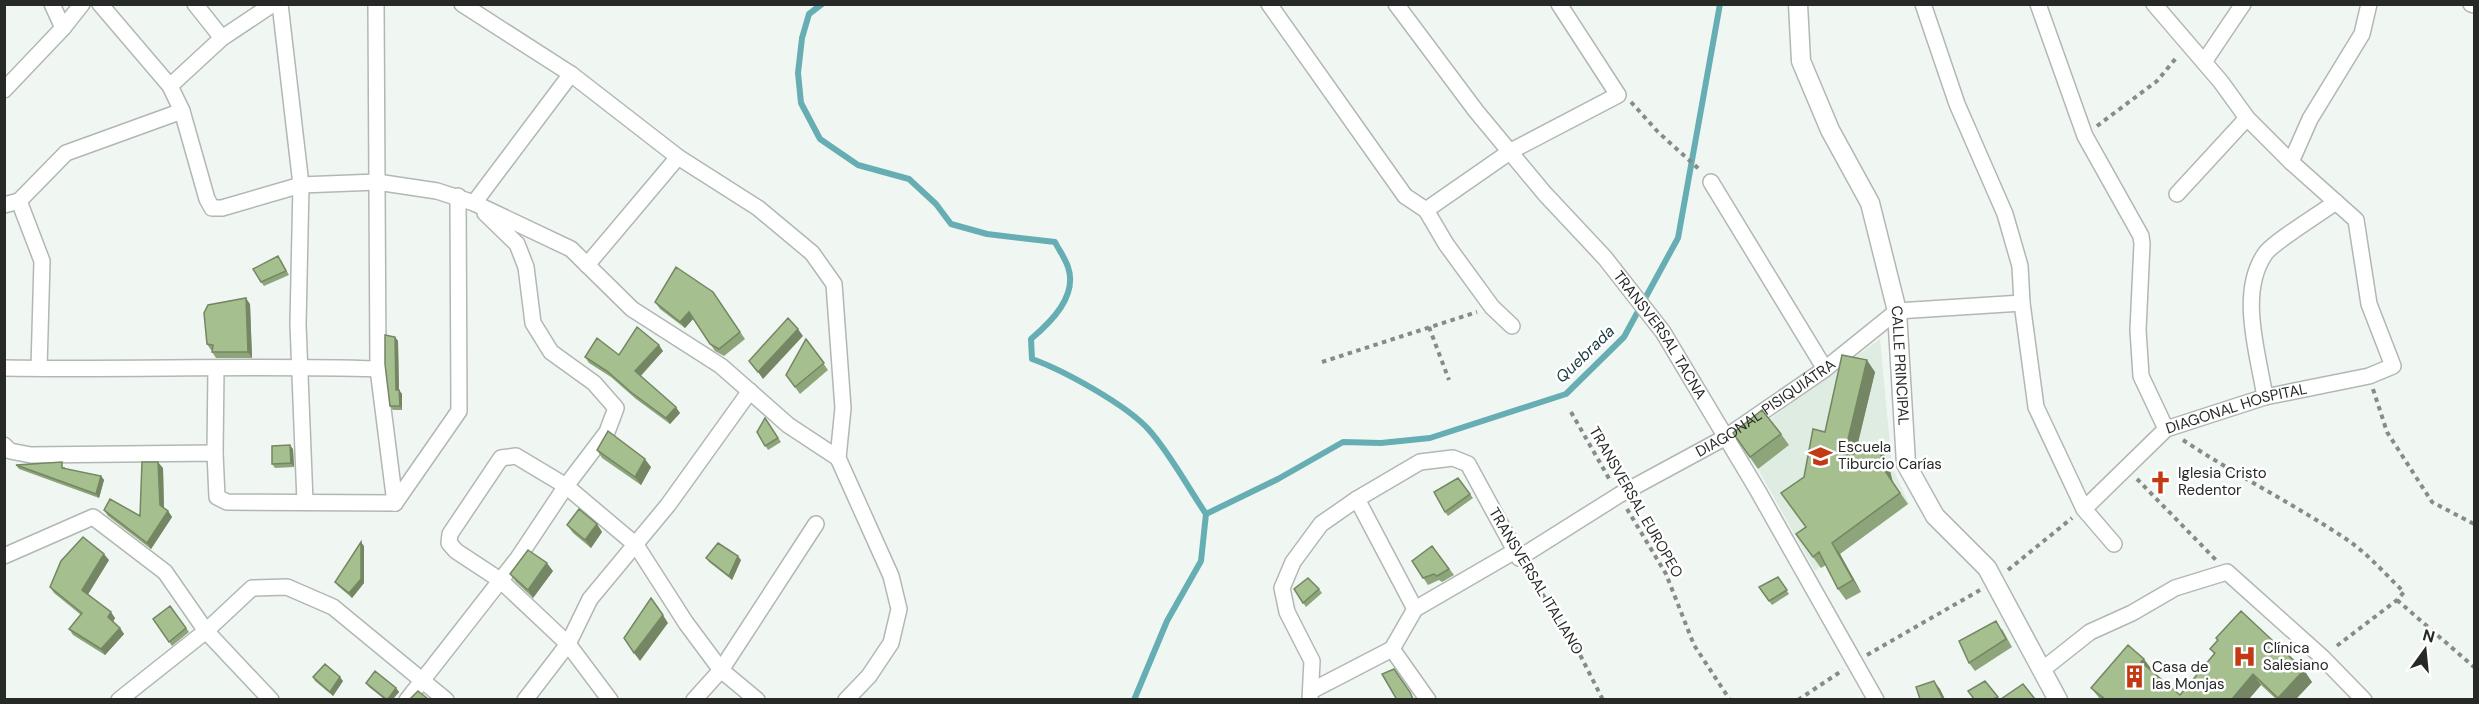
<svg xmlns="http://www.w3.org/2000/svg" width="2479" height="704" viewBox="0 0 2479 704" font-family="'DM Sans',sans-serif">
<rect width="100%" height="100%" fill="#f0f7f2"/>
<path fill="#deece2" d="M1880 339 1892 466 1909 504 1815 571 1758 469 1740 446V441Z"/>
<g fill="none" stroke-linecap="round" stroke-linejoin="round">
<path stroke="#66aeb4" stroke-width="6" d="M822 4 809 14 802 38 798 73 801 103 820 139 858 165 909 179 936 204 951 224 987 234 1055 242C1059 250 1065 258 1068 267 1078 296 1051 322 1031 339L1032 359C1063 370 1127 405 1149 430 1169 452 1189 489 1206 514L1201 561 1167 621 1134 700
M1206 514 1278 479 1343 442 1381 443 1430 438 1566 394 1624 337 1678 238 1720 4"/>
<defs>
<g id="minor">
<path d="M52 4 63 28"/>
<path d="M100 4 170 86 182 111 207 199 212 208H222L301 185 377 182 437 191 474 203 571 249 632 309 721 366 788 425 838 458"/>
<path d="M195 4 222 38"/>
<path d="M280 4 301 185 298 324 305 502"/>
<path d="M376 4 378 369 395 503"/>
<path d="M462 4 571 74 678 157 758 208 812 253 834 284 843 408 838 458 891 576 899 609 891 643 869 676 846 700"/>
<path d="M1269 4 1405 196 1426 210 1446 244 1492 307 1512 326"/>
<path id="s1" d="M1396 4 1476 111 1545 194 1605 258 1663 332 1758 491 1876 700"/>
<path d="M1923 4 1957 104 2005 214 2020 266 2022 303 2036 407 2084 509 2114 544"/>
<path d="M2038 4 2085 136 2141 236 2142 244 2138 330 2141 376 2166 429"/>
<path d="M2471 4 2474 5"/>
<path d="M2204 62 2243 4"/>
<path d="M170 86 222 38 273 4"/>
<path d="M4 90 63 28 82 4"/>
<path d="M2291 162 2310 119 2362 34 2369 4"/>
<path d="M1711 182 1825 369"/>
<path d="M2177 194 2247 118"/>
<path d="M19 201 66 153 182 111"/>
<path d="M474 203 571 74"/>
<path d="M4 205 19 201 42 261 39 368"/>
<path d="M1426 210 1511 151 1618 95 1559 4"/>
<path d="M587 265 678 157"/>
<path d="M4 368C129 370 254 365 378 369"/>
<path d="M2265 397C2258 353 2238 293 2265 254 2272 243 2322 212 2336 202"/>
<path d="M4 445 10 451 31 455 215 453 217 497 227 502 395 503"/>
<path d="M215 453 216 369"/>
<path d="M1357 499 1415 609"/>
<path d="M395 503 459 411 458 196"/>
<path id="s2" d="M2084 509 2166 429 2265 397 2369 376 2393 366 2369 304 2356 220 2291 162 2247 118 2221 82 2154 4"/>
<path d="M4 556 93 517 165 572 206 631 271 700"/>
<path d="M1392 649 1428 700"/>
<path d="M2042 670 2090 632 2132 613 2175 588 2227 572 2322 657 2364 700"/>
<path d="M1311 691 1392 649 1415 609 1515 551"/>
<path d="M119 700 206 631 252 588 287 587 333 607 446 700"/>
<path d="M407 700 518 558 566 486 607 432 616 408 594 383 551 352 533 323 526 267 517 244 485 213"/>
<path d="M525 700 568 644 590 599 668 505 750 391"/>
<path d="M610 700 568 644 500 580 456 551 449 543 450 534 501 458 516 456 566 486 636 545 686 623 721 670 757 700"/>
<path d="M694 700 721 670 816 524"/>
<path id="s3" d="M1310 700 1312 661 1287 612 1282 588 1293 562 1321 524 1357 499 1420 462 1453 458 1468 464 1519 558 1619 495 1726 437 1825 369 1897 311 2022 303"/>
</g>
<g id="tertiary">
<path id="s4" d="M1798 4 1801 61 1830 130 1870 203 1897 311 1906 464 1935 516 1987 568 2058 700"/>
</g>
</defs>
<use href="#minor" stroke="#b1b8b3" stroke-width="18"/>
<use href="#tertiary" stroke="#b1b8b3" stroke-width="21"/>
<path stroke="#878c88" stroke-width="4" stroke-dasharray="4.5 4.5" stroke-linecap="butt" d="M1631 102 1658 132 1700 170
M2097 126 2157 81 2177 57
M1429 327 1449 380
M1322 362 1477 312
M2373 389 2387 432 2432 502 2474 524
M1571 412 1611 482
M2183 440C2237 476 2296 505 2349 541 2369 555 2386 575 2404 592L2397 600 2334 648
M2137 479 2216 560
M1627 509 1666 574 1694 645 1730 700
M2008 570 2072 518
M1527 572 1568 631 1603 700
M2397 600 2474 667
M1867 655 1980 590
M1798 700 1843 670"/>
<use href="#minor" stroke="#fff" stroke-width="15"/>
<use href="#tertiary" stroke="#fff" stroke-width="18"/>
</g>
<path fill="#8ea47a" d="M281 260 289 275 264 286 261 282Z
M713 292 745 339 724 356 715 351 693 319 685 328 660 309 655 302Z
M250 304 252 358H216L212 352 213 350H211L207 344Z
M395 337 398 341 399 390 402 394V410H393L390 406Z
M806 339 828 370 800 394 786 375Z
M663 351 641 376 680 413 670 424 636 399 611 377 589 363 585 357 619 355Z
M1875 372 1855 454 1887 459 1893 483 1908 504 1840 554 1861 592 1846 600 1838 589 1826 565 1821 568 1796 534 1805 527 1825 432Z
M765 418 781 442 768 450 757 432Z
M1733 433 1781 434 1789 445 1758 469Z
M293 449 294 467 275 468 272 464Z
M597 450 651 467 641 485 602 458Z
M16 465 65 467V469L101 476 104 480 99 498 19 469Z
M163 468 164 508 168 511 172 517 151 549 108 516 104 510 140 516Z
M1458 478 1473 498 1448 516 1445 512Z
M597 524 602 532 591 548 573 533 567 525Z
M364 546V583L352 598 338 586 335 582Z
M1432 546 1454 575 1442 582 1439 580 1428 585 1412 561Z
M706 558 741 560 732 580 709 562Z
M109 560 88 594 115 618 113 622 120 628 124 634 105 655 73 635 69 629 81 615 54 593 50 587Z
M553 571 533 598 516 582 510 574Z
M1778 577 1789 594 1772 605 1759 587Z
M1294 589H1319L1322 593 1306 607Z
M170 606 189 632 172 646 153 619Z
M2002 629 2012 647 1975 671 1969 663Z
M2216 638 2312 682 2296 699H2276L2261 685 2249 699H2100L2091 688 2153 671H2152L2180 695 2214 654 2210 649 2217 640Z
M313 677 343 681 333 696 315 681Z
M366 683 396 688 399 692 393 699H384L369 687Z"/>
<path fill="#748663" d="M246 298 250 304 252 358 248 352Z
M689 312 693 319 685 328 680 322Z
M798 329 803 336 763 379 758 372Z
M395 337 398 341 399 394 396 390Z
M659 345 663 351 639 377 635 371Z
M1867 360 1875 372 1852 468 1844 456Z
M399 390 402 394V410L400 406Z
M676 407 680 413 670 424 666 418Z
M290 445 293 449 294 467 291 463Z
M1879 448 1887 459 1893 483 1908 504 1885 471Z
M645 459 651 467 641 485 635 477Z
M158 462 163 468 164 511 160 505Z
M101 476 104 480 99 498 96 494Z
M168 511 172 517 151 549 147 543Z
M597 524 602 532 591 548 585 540Z
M361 542 364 546V583L352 598 349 593Z
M1832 543 1840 554 1861 592 1853 580Z
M104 554 109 560 87 596 82 590Z
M738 556 741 560 732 580 729 576Z
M547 563 553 571 533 598 528 590Z
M111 612 115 618 112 623 108 617Z
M663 615 668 623 640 661 634 653Z
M120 628 124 634 105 655 101 649Z
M2144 659 2153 671 2150 674 2141 662Z
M2304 670 2312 682 2296 699H2279L2278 698Z
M2253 674 2261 685 2249 699H2232Z
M340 677 343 681 333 696 330 692Z
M1934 681 1940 689 1945 699H1943Z
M396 688 399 692 393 699H388Z"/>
<path fill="#a5bf8e" stroke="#748663" stroke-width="1.5" d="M278 256 286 271 261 282 253 269Z
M676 267 713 292 740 332 719 349 710 344 689 312 680 322 655 302Z
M246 298 248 352H212L213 345 207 344 204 313 208 305Z
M788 318 798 329 758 372 749 361Z
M637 327 659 345 635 371 676 407 666 418 632 393 607 371 585 357 597 338 619 355Z
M385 335 395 337 396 390H399L400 406H390L385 364Z
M806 339 824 363 795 387 786 375Z
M1842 355 1867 360 1844 456 1879 448 1885 471 1900 493 1832 543 1853 580 1838 589 1819 552 1813 557 1796 534 1806 527 1781 493 1804 477 1813 429 1825 432Z
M1762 410 1781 434 1750 457 1733 433Z
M765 418 778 438 765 446 757 432Z
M608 431 645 459 635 477 597 450Z
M290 445 291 463 272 464V446Z
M62 462V468L101 476 96 494 16 465Z
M142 462H158L160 505 168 511 147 543 104 510 110 499 140 516Z
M1458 478 1470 494 1445 512 1434 492Z
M579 509 597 524 585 540 567 525Z
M83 537 104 554 82 590 111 612 108 617 120 628 101 649 69 629 82 613 50 587 61 561Z
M361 542V579L349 593 335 582Z
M718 543 738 556 729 576 706 558Z
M1432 546 1449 569 1437 576 1434 574 1423 578 1412 561Z
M528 550 547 563 528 590 510 574Z
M1778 577 1787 590 1769 601 1759 587Z
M1308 578 1319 589 1303 603 1294 589Z
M651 598 663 615 634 653 624 638Z
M170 606 186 628 169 642 153 619Z
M2241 611 2304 670 2278 698 2253 674 2232 699H2105L2091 688 2128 645 2144 659 2141 662 2180 695 2215 653 2210 649 2218 640 2216 638Z
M1996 621 2006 639 1969 663 1959 641Z
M325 664 340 677 330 692 313 677Z
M1394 669 1410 692 1413 699H1393L1396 698 1382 674Z
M375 671 396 688 388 699H386L366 683Z
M1934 681 1943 699H1920L1916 687Z
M1985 681 1998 697 1993 699H1974L1968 691Z
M2023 684 2035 699H2001Z
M418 691 428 699H410Z"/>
<defs>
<symbol id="school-bare" viewBox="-9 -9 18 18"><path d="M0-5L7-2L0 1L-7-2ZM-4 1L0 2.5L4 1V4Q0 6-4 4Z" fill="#c33913" stroke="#fff" stroke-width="2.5" paint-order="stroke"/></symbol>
<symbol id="church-bare" viewBox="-9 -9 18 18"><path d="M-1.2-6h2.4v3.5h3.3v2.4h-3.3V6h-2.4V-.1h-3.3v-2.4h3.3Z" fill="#c33913" stroke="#fff" stroke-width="2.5" paint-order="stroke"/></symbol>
<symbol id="hospital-bare" viewBox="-9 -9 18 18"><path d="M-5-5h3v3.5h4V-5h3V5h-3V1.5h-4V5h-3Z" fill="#c33913" stroke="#fff" stroke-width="2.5" paint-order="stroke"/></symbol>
<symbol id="building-bare" viewBox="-9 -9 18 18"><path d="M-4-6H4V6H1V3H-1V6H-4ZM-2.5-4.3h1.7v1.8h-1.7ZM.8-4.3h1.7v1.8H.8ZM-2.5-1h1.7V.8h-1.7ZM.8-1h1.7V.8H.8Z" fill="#c33913" stroke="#fff" stroke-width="2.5" paint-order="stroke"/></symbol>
</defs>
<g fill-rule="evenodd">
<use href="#school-bare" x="1804" y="440" width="33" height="33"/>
<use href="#church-bare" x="2144" y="466" width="33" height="33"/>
<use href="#hospital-bare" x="2228" y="640" width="33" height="33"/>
<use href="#building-bare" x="2118" y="660" width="33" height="33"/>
</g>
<g text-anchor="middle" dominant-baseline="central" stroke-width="5" stroke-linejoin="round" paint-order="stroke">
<g font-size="15" fill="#272927" stroke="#fff">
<text stroke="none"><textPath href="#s1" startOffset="424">TRANSVERSAL TACNA</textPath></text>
<text stroke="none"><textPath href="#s4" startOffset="381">CALLE PRINCIPAL</textPath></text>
<text stroke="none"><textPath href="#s3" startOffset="756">DIAGONAL PISIQUIÁTRA</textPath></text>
<text stroke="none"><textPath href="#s2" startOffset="188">DIAGONAL HOSPITAL</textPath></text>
<text transform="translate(1636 502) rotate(60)">TRANSVERSAL EUROPEO</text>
<text transform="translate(1536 581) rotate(59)">TRANSVERSAL ITALIANO</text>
</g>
<g font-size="15" fill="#272927" stroke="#fff" text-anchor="start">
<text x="1838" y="447">Escuela<tspan x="1838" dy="17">Tiburcio Carías</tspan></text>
<text x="2178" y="473">Iglesia Cristo<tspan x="2178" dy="17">Redentor</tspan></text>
<text x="2263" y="648">Clínica<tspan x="2263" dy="17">Salesiano</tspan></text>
<text x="2152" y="667">Casa de<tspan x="2152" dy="17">las Monjas</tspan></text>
</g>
<g font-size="16" font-style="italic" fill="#183c3f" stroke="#fff">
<text transform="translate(1585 354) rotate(-44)">Quebrada</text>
</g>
</g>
<rect width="2479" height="704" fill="none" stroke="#272927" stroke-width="12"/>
<g transform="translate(2425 650) rotate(15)" stroke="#ffffff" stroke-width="4.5" paint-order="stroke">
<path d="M0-4.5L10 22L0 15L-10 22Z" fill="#272927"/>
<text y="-9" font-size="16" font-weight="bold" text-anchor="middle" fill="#272927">N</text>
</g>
</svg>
